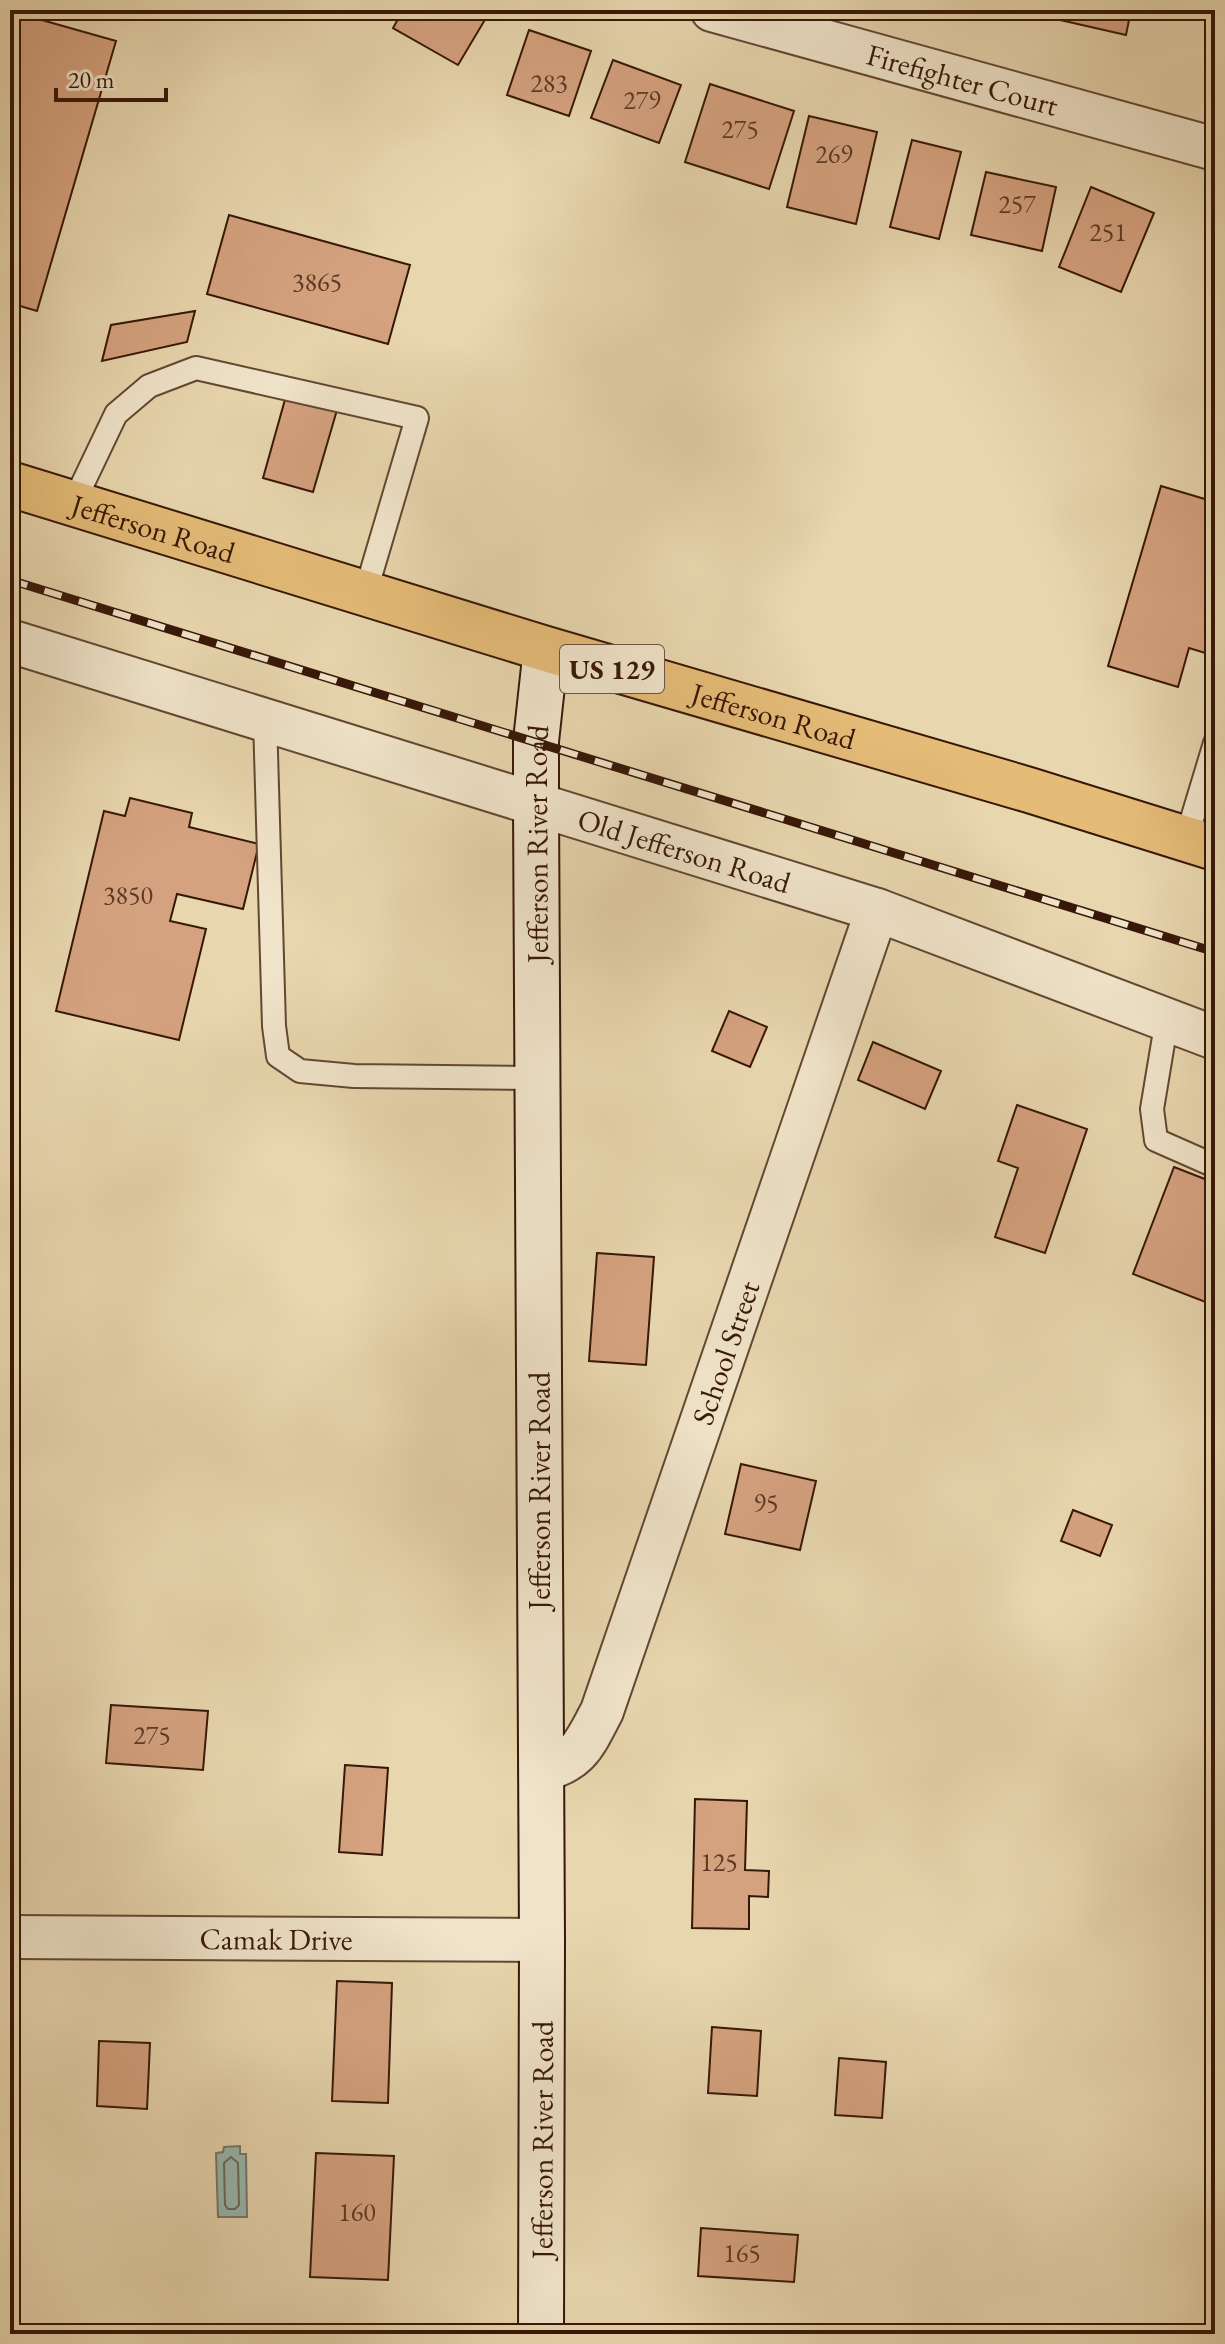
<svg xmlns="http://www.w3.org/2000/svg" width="1225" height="2344" viewBox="0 0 1225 2344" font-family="'EB Garamond',serif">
<rect width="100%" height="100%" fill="#e8d6ae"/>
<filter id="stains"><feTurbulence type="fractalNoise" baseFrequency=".0025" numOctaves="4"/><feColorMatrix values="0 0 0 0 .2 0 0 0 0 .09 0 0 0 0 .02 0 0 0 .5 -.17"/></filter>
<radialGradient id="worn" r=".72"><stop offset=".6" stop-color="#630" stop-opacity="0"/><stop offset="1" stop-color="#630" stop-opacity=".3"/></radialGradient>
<path fill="#98b8b0" stroke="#71786c" stroke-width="2" d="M240 2146V2154H246L247 2217H218L216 2153 223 2152 224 2147Z"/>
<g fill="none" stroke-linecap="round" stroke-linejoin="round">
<path stroke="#68685c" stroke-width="2" d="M231 2157 238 2163 239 2205 235 2209H228L225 2205 224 2163Z"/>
</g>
<path fill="#d5a27f" stroke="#371707" stroke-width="2" d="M403 10H483L489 13 458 65 393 28Z
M1062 10H1131L1126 35 1060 20Z
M10 11 116 41 37 311 10 303Z
M529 30 591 51 569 116 507 95Z
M613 60 681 85 659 143 591 118Z
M710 84 794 111 769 189 685 162Z
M809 116 877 132 856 224 787 207Z
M912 140 961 152 939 239 890 227Z
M986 172 1056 187 1042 251 971 235Z
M1091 187 1154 213 1121 292 1059 267Z
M229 215 410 265 388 344 207 294Z
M195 311 187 342 102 361 111 325Z
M286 396 337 410 313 492 263 478Z
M1161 486 1215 502V656L1189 648 1178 687 1108 666Z
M130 798 192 813 189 827 259 844 243 909 177 894 170 921 206 929 179 1040 56 1011 104 811 125 816Z
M729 1011 767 1027 750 1067 712 1051Z
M873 1042 941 1071 925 1109 858 1080Z
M1017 1105 1087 1129 1045 1253 995 1237 1018 1168 998 1161Z
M1174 1167 1215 1183V1284L1208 1303 1133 1274Z
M597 1253 654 1257 646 1365 589 1361Z
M741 1464 816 1481 800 1550 725 1534Z
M1073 1510 1112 1525 1100 1556 1061 1541Z
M111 1705 208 1711 203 1770 106 1763Z
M345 1765 388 1768 382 1855 339 1852Z
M695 1799 747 1801 745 1870 769 1871 768 1897 749 1896V1929L692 1928Z
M337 1981 392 1983 388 2103 332 2101Z
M712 2027 761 2031 757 2096 708 2093Z
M99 2041 150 2043 147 2109 97 2106Z
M839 2058 886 2062 882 2118 835 2115Z
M316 2153 394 2156 388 2280 310 2277Z
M701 2228 798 2235 794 2282 698 2276Z"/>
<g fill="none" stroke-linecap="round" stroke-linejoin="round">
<defs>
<path id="lane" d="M73 504 116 414 149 386 196 368 417 418 365 594
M265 719 274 1026 278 1056 300 1071 354 1076 537 1078
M1186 839 1215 743
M1167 1019 1152 1109 1156 1140 1215 1166"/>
<g id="street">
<path id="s1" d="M712 10 1215 149"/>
<path id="s2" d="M10 641 877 910 1215 1038"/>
<path id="s3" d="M541 1770C579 1762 585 1743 602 1711L877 910"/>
<path id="s4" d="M10 1937 542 1940"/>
</g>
<g id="secondary">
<path id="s5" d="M541 2334 542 1940 536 804V741L546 649"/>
</g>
<g id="highway">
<path id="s6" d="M10 484 546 649 1029 790 1215 848"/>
</g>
</defs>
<use href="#lane" stroke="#634731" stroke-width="26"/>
<use href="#street" stroke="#634731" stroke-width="46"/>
<use href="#secondary" stroke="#371707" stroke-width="48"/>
<use href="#highway" stroke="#371707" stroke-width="48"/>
<use href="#lane" stroke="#f0e4ca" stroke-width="22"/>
<use href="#street" stroke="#f0e4ca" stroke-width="42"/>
<use href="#secondary" stroke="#f0e4ca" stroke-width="44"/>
<use href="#highway" stroke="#e4bb77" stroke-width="44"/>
<defs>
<path id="rail" d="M10 580 1215 952"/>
</defs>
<use href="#rail" stroke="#371707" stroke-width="9"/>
<use href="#rail" stroke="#f0e4ca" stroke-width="6" stroke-dasharray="18" stroke-linecap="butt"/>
</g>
<g text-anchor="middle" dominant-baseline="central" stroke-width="7" stroke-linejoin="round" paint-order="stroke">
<g font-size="26" fill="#5e3a25">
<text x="549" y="83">283</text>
<text x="642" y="100">279</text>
<text x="740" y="129">275</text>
<text x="834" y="154">269</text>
<text x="1017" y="204">257</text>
<text x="1108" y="232">251</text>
<text x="317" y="282">3865</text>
<text x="128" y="895">3850</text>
<text x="766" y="1503">95</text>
<text x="152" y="1735">275</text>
<text x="719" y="1862">125</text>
<text x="357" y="2212">160</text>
<text x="742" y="2253">165</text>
</g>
<rect fill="#f0e4ca" stroke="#6e5442" stroke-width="2" x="560" y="645" width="104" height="48" rx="6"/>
<g font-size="28" font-weight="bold" fill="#371707">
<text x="612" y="669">US 129</text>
</g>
<g font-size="30" fill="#371707" stroke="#f0e4ca">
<text stroke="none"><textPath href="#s1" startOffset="260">Firefighter Court</textPath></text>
<text stroke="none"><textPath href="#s6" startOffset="150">Jefferson Road</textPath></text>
<text stroke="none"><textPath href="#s6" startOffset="798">Jefferson Road</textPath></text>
<text stroke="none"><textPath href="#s5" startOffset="1490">Jefferson River Road</textPath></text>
<text stroke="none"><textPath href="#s2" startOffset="706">Old Jefferson Road</textPath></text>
<text stroke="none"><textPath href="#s3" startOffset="468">School Street</textPath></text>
<text transform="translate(539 1491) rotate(-90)">Jefferson River Road</text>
<text stroke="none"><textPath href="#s4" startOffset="266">Camak Drive</textPath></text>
<text stroke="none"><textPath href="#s5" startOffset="194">Jefferson River Road</textPath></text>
</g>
</g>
<rect width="1225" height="2344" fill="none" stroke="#e8d6ae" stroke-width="40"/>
<rect x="12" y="12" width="1201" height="2320" fill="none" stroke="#371707" stroke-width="4"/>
<rect x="20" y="20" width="1185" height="2304" fill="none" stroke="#371707" stroke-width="2"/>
<path d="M56 88v12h110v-12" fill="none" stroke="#371707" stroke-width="4"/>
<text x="68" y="88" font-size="24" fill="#371707" stroke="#f0e4ca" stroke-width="6" paint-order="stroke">20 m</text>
<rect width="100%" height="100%" filter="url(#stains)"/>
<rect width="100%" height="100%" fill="url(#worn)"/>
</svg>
